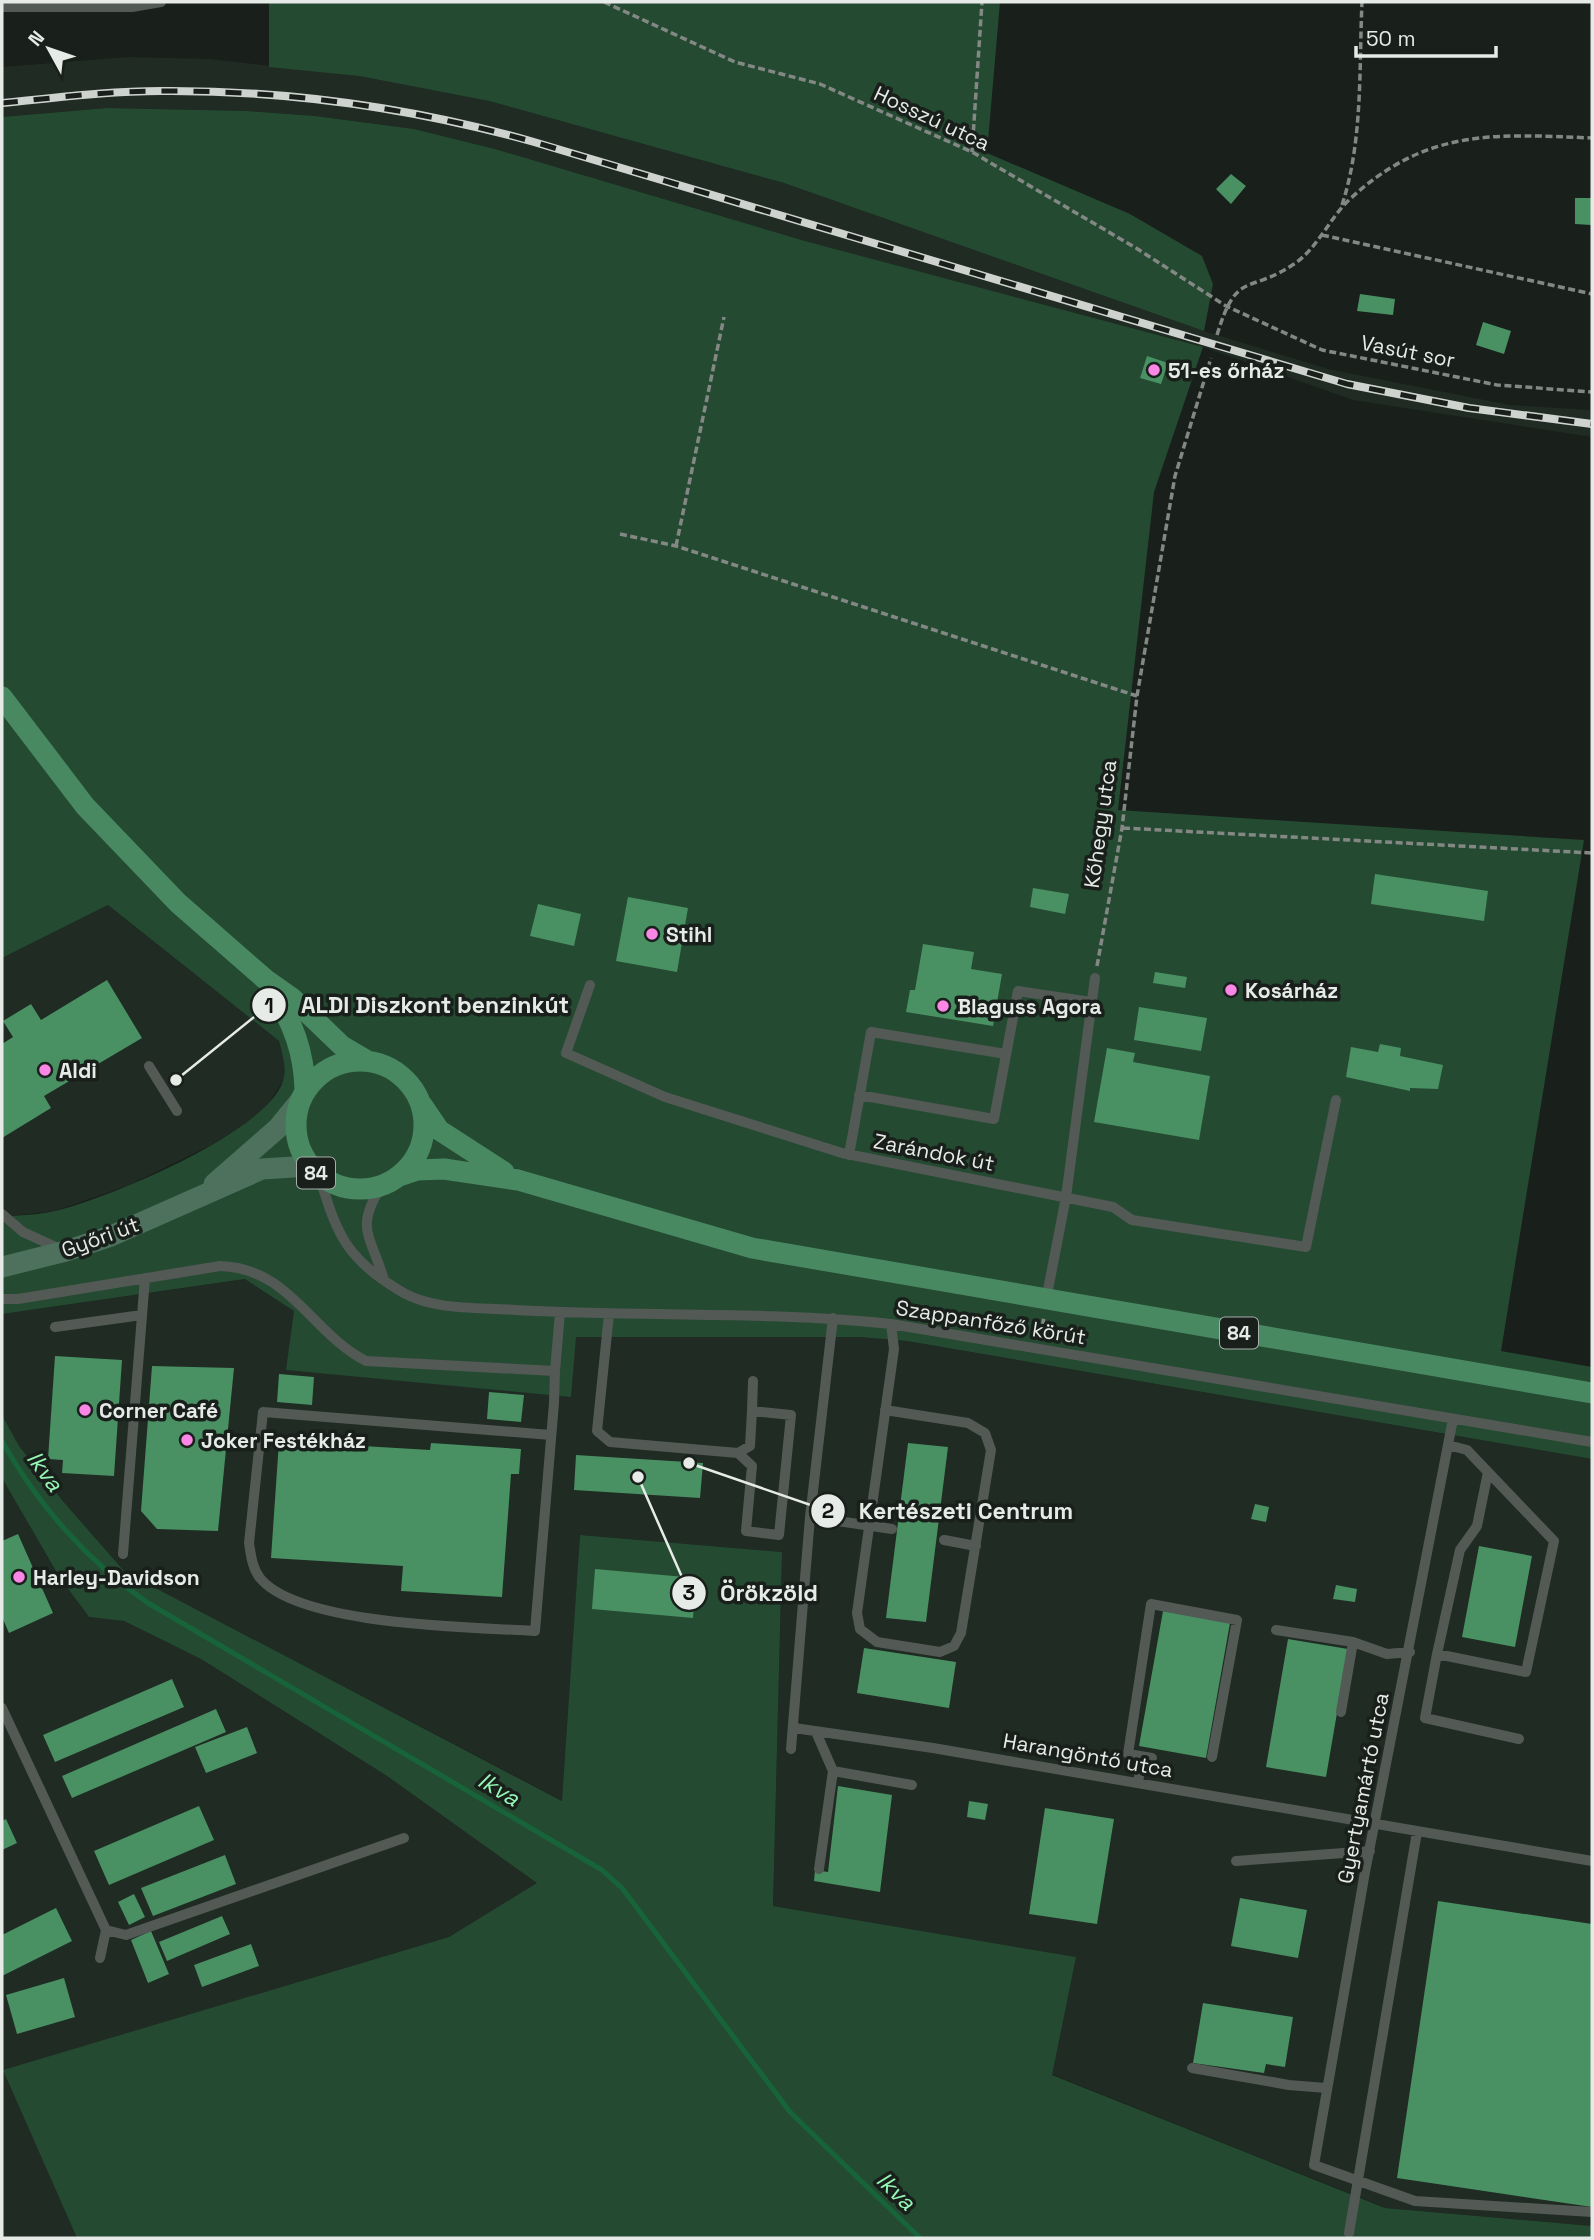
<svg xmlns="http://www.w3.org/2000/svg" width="1594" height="2240" viewBox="0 0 1594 2240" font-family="'Space Grotesk',sans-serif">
<rect width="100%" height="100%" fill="#191f1a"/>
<path fill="#1f2b23" d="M128 57 209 59 359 76 489 101 784 183 1204 331 1328 369 1510 405 1592 410V437L1353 400 1203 347 805 241 495 149 414 129 315 116 247 111 107 108 2 117V67Z
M108 905 279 1041 284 1060V1080L266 1107 230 1136 127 1186 55 1211 2 1217V958Z
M246 1279 295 1311 287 1370 571 1396 575 1337H859L907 1341 1592 1459V2226L1386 2208 1051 2074 1075 1957 773 1906 782 1552 580 1535 563 1801 125 1572 62 1500 19 1446 2 1415V1314Z
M2 1478 60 1578 89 1617 124 1621 201 1659 387 1776 538 1883 449 1937 4 2070 77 2238H2Z"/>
<path fill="#254a32" d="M269 2H1000L987 153 1130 214 1202 256 1213 284 1204 331 784 183 489 101 359 76 269 67Z
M107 108 247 111 315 116 414 129 495 149 805 241 1203 347 1154 492 1118 810 1584 840 1501 1351 1592 1367V1459L907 1341 859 1337H576L571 1397 286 1370 294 1311 245 1279 2 1314V1217C19 1215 38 1215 55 1211 104 1200 275 1130 284 1077 286 1065 282 1053 279 1041L108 905 2 958V117Z
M2 1415 19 1446 62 1500 125 1572 562 1801 580 1535 782 1552 773 1906 1076 1957 1052 2075 1385 2208 1592 2226V2238H77L3 2070 449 1937 537 1883 387 1776 201 1659 124 1621 89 1617 60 1578 2 1478Z"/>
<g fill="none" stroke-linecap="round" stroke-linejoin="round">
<path stroke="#18643a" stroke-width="5" d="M2 1441C37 1504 88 1562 148 1603L602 1870 622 1888 790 2112 920 2238"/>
</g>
<path fill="#499063" d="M1231 174 1246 186 1231 204 1216 189Z
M1575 198H1591V225L1575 224Z
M1360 294 1395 299 1393 315 1357 311Z
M1483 322 1511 331 1504 354 1476 345Z
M1147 356 1168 363 1161 384 1140 378Z
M1375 874 1488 891 1484 921 1371 904Z
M1033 888 1069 894 1065 914 1030 907Z
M628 897 688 908 677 972 616 961Z
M538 904 581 914 574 946 530 936Z
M923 944 974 952 971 969 1002 974 993 1026 906 1012 910 990H915Z
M1155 972 1187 977 1185 988 1153 983Z
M107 980 142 1038 44 1096 51 1108 2 1138V1044L13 1037 3 1021 31 1004 41 1020Z
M1139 1007 1207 1018 1201 1051 1134 1040Z
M1380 1044 1401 1048 1400 1056 1443 1065 1438 1089 1410 1088V1091L1346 1077 1351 1047 1378 1052Z
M1107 1048 1135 1053 1133 1062 1210 1076 1199 1140 1094 1122Z
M55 1356 122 1360 114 1476 62 1473 63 1460 48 1459Z
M152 1366 234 1368 218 1531 157 1529 141 1511Z
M279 1374 314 1377 312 1405 277 1402Z
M489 1392 524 1395 521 1422 487 1419Z
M279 1441 430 1450 431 1443 521 1449 519 1474H511L502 1597 401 1591 403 1566 271 1558Z
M908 1443 948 1447 926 1622 886 1618Z
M576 1455 703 1463 700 1498 574 1490Z
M1255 1504 1269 1507 1266 1522 1251 1519Z
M18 1534 53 1613 9 1633 2 1617V1541Z
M1479 1546 1532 1556 1515 1647 1462 1637Z
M595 1569 696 1578 693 1618 592 1609Z
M1336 1585 1357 1589 1355 1602 1333 1599Z
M1163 1611 1230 1623 1206 1758 1139 1746Z
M1288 1639 1348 1649 1326 1777 1266 1767Z
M864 1648 956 1662 949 1708 857 1693Z
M172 1679 184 1707 55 1762 43 1735Z
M216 1709 226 1732 72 1798 62 1776Z
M247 1727 257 1753 206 1773 195 1747Z
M838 1786 892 1795 880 1892 814 1881 815 1870 828 1872Z
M969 1801 988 1804 985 1820 967 1817Z
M199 1806 214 1840 109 1885 94 1851Z
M1045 1808 1114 1819 1097 1924 1029 1914Z
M6 1819 17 1843 2 1850V1821Z
M225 1855 236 1884 153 1916 141 1888Z
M134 1894 145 1917 129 1925 118 1902Z
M1240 1898 1307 1910 1298 1958 1231 1946Z
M1438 1901 1592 1924V2207L1397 2178Z
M56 1908 72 1941 2 1976V1935Z
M222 1916 230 1934 167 1961 159 1942Z
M151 1931 169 1974 148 1983 131 1940Z
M251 1944 259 1966 202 1987 194 1965Z
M64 1978 75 2017 17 2034 6 1995Z
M1203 2003 1293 2017 1285 2067 1266 2064 1264 2073 1193 2063Z"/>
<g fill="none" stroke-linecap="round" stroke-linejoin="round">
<path stroke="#838884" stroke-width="3.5" stroke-dasharray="7 3.5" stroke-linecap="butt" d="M604 2 735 62 820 84 972 152 1136 248 1226 306 1322 350 1497 385 1592 392
M972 152 982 2
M1342 205C1363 141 1359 69 1362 2
M1322 235 1592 294
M1217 335C1237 269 1248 295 1294 264 1317 249 1329 219 1349 200 1426 128 1494 134 1592 138
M620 534 676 546 1137 696
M676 546 724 317
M1123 828 1592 853
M1097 966 1122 828 1137 696 1175 476 1211 358
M1041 1336 1044 1316"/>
<path stroke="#535955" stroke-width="10" d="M2 7H132L161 2
M590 985 566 1053 665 1097 842 1153 1113 1207 1132 1220 1306 1247 1336 1100
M149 1066 177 1111
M859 1095 994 1119 1018 991 1091 1002
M849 1155 871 1032 1006 1054
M319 1175C337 1235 346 1259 402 1292 434 1311 480 1307 516 1310 641 1317 767 1311 891 1324L1592 1442
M382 1185C354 1229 371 1235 384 1280
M2 1214 23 1232 60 1249
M2 1299H18L220 1266C290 1268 311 1333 366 1361L555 1371 560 1312
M1046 1300 1066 1197 1095 978
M609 1314 597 1431 610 1442 738 1453 752 1466 746 1531 779 1535 791 1415 752 1411 750 1446 738 1453
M55 1327 142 1315
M885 1410 968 1423 985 1433 991 1450 961 1633 954 1646 940 1652 877 1642 860 1629 857 1613 894 1349 891 1324
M752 1411 753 1381
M1453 1419 1365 1872 1314 2165 1415 2201 1592 2212
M551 1435 263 1412 249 1543C251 1555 252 1568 260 1578 299 1626 474 1627 535 1631L554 1403 555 1371
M1448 1445 1467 1450 1554 1541 1526 1672 1437 1654 1460 1550 1477 1526 1488 1472
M810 1517 892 1529
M944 1540 976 1546
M123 1554 145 1278
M1276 1630 1353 1642 1387 1654 1410 1652
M1437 1654 1425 1718 1519 1739
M2 1708 106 1930 100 1958
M1341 1712 1353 1642
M794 1728 933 1748 1592 1861
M816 1732 833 1771 912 1785
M791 1749 810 1517 833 1318
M1152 1758 1128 1754 1151 1604 1237 1620 1212 1757
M1138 1783 1142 1757
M1236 1861 1370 1851
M819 1869 833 1771
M106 1930 126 1935 404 1838
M1192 2068 1289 2085 1326 2088
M1349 2233 1417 1832"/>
<path stroke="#4d715c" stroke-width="21" d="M214 1184 278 1128 300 1101
M2 1267 66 1251 111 1236 262 1169 310 1166"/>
<path stroke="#488962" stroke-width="21" d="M2 697 85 806 178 903 265 979 292 998 342 1046 366 1060
M272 990C293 1023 304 1051 305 1090
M296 1125a64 64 0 1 1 128 0a64 64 0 1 1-128 0Z
M422 1105 439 1130 504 1172
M402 1175 417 1170 444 1169 518 1180 752 1248 1592 1393"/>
<defs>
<path id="rail" d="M2 103C54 98 108 91 161 91 287 90 413 108 534 142L1347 384 1469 408 1592 424"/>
</defs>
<use href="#rail" stroke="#cfd3d0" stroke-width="8"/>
<use href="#rail" stroke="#191f1a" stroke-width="5" stroke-dasharray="16" stroke-linecap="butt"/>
</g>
<g fill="#fa87e6" stroke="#191f1a" stroke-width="2.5">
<circle cx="1154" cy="370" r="7"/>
<circle cx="652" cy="934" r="7"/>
<circle cx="1231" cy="990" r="7"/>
<circle cx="943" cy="1006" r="7"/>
<circle cx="45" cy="1070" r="7"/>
<circle cx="85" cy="1410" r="7"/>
<circle cx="187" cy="1440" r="7"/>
<circle cx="19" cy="1577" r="7"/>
</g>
<g text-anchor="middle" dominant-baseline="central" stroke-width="7" stroke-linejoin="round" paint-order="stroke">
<g fill="#191f1a" stroke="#a9aeaa" stroke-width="2">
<rect x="297" y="1157.5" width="38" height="31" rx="5"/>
<rect x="1220" y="1317.5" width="38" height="31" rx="5"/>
</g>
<g font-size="19" font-weight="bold" fill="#e7ebe8">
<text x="316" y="1173">84</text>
<text x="1239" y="1333">84</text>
</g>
<g font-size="21" fill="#e7ebe8" stroke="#191f1a">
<text transform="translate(932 118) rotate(25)">Hosszú utca</text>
<text transform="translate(1408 351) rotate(11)">Vasút sor</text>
<text transform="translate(1100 824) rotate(-82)">Kőhegy utca</text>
<text transform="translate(934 1152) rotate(11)">Zarándok út</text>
<text transform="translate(100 1237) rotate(-20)">Győri út</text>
<text transform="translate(991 1322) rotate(9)">Szappanfőző körút</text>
<text transform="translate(1088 1755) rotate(10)">Harangöntő utca</text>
<text transform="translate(1363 1788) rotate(-79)">Gyertyamártó utca</text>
</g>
<g font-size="21" font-weight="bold" fill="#e7ebe8" stroke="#191f1a" text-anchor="start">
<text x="1168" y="370">51-es őrház</text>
<text x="666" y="934">Stihl</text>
<text x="1245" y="990">Kosárház</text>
<text x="957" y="1006">Blaguss Agora</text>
<text x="59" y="1070">Aldi</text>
<text x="99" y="1410">Corner Café</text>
<text x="201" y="1440">Joker Festékház</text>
<text x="33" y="1577">Harley-Davidson</text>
</g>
<g font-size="23" font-style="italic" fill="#95f8b7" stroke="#191f1a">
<text transform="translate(45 1471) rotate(54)">Ikva</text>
<text transform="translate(499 1789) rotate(31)">Ikva</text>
<text transform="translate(896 2191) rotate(44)">Ikva</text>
</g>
</g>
<path fill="none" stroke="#e7ebe8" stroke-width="2.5" d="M176 1080L269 1005M689 1463L828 1511M638 1477L689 1593"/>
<g fill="#e7ebe8" stroke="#191f1a" stroke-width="2.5">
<circle cx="176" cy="1080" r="7"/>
<circle cx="689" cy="1463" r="7"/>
<circle cx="638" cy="1477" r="7"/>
<circle cx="269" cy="1005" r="18"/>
<circle cx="828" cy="1511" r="18"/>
<circle cx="689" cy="1593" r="18"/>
</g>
<g font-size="21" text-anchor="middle" font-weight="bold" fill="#111">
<text x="269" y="1013">1</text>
<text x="828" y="1518">2</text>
<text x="689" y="1600">3</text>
</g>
<g font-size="23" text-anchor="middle" font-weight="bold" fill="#e7ebe8" stroke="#191f1a" stroke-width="7" stroke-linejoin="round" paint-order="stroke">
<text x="435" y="1013">ALDI Diszkont benzinkút</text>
<text x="966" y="1519">Kertészeti Centrum</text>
<text x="769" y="1601">Örökzöld</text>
</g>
<rect width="1594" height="2240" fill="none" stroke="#e7ebe8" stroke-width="7"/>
<g transform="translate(49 49) rotate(310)" stroke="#191f1a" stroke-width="5" paint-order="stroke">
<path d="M0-5L12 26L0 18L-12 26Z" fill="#e7ebe8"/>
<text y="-10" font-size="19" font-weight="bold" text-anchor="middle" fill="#e7ebe8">N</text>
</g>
<path d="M1356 46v10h140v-10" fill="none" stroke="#e7ebe8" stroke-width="3.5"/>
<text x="1366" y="46" font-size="21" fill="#e7ebe8" stroke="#191f1a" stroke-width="5" paint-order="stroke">50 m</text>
</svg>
